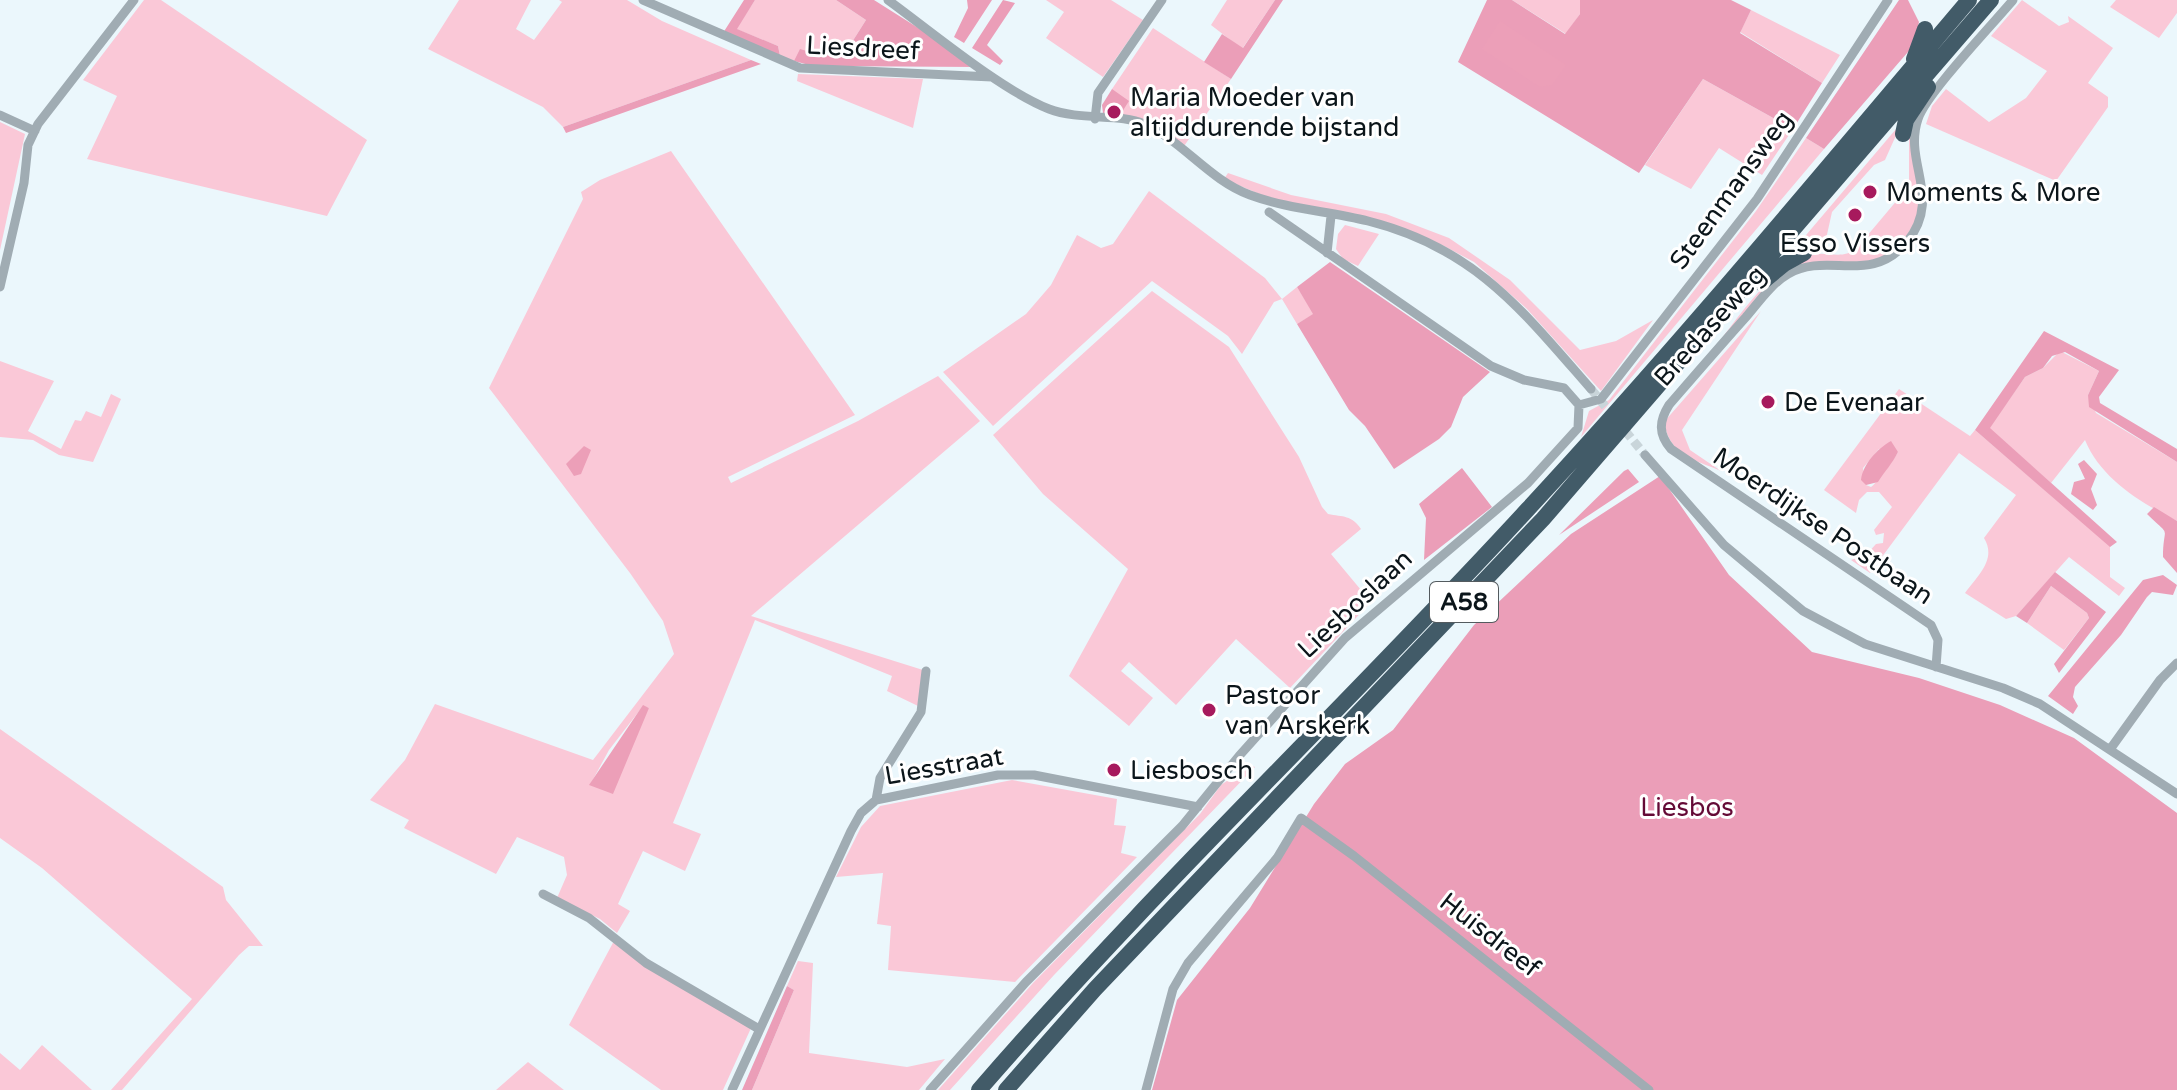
<svg xmlns="http://www.w3.org/2000/svg" width="2177" height="1090" viewBox="0 0 2177 1090" font-family="'Varela Round',sans-serif">
<rect width="100%" height="100%" fill="#ebf7fc"/>
<path fill="#fac8d7" fill-rule="evenodd" d="M144 0H161L367 140 327 216 87 159 117 96 83 80Z
M459 0H531L516 29 534 40 562 2 559 0H627L662 21 751 60 563 127 543 107 428 49Z
M755 0H836L866 20 847 50 813 49 794 61 780 56 778 46 736 29Z
M1046 0H1111L1143 20 1103 77 1046 38 1064 12Z
M1227 0H1275L1242 49 1211 25Z
M1512 0H1580V14L1566 34Z
M2022 0 2059 26 2069 22 2068 16 2113 48 2088 83 2108 97V107L2056 181 1926 124 1932 106 1946 89 1989 122 2026 98 2047 71 1991 36Z
M2116 0H2177V13L2159 38 2110 7Z
M1751 10 1840 55 1822 83 1740 32Z
M1153 28 1231 79 1182 149 1120 115 1112 89Z
M798 74 923 79 913 128 797 81Z
M1703 79 1793 129 1762 175 1719 148 1691 189 1645 165Z
M0 122 25 134 0 250Z
M1902 122 1885 160 1874 165 1832 212 1826 239 1784 261Z
M1909 130 1920 184 1919 214 1901 246 1878 260 1785 272 1714 348C1741 315 1766 272 1808 256 1825 249 1840 261 1856 249L1909 186Z
M1806 138 1824 149 1581 437 1589 411 1609 400 1756 211Z
M671 151 855 415 728 477 731 483 858 421 938 376 980 421 751 616 923 670 918 706 887 691 892 676 755 620 673 823 701 834 685 871 643 851 618 904 630 911 617 933 600 919 557 898 567 875 564 857 517 837 496 874 404 828 409 820 370 800 405 760 435 704 593 760 674 654 663 621 630 573 489 388 583 199 581 192 600 180ZM643 706 649 708 590 785 609 750Z
M1228 173 1291 195 1386 214 1449 238 1510 280 1580 350 1616 341 1653 320 1601 391 1527 309 1474 262 1442 245 1264 196 1224 179Z
M1149 191 1265 278 1282 299 1297 287 1314 314 1297 324 1282 299 1274 302 1242 354 1228 336 1152 281 993 426 943 372 1026 314 1051 285 1077 235 1101 248 1113 244Z
M1345 225 1379 234 1358 266 1343 259 1336 249 1338 234Z
M1152 291 1229 347 1299 457 1322 507 1328 514C1343 517 1352 515 1361 529L1331 554 1371 602 1290 688 1236 639 1176 705 1129 662 1121 671 1153 698 1129 726 1069 676 1128 569 1043 494 993 435Z
M1761 311 1682 430 1690 450 1721 471C1693 459 1670 456 1664 422Z
M2060 351 2099 371 2088 395 2096 413 2177 462V521C2141 503 2101 479 2085 440L2051 483 1989 428 2025 377 2043 368Z
M0 361 54 381 28 431 61 449 75 420 81 421 86 411 101 417 111 394 121 399 93 462 59 455 33 440 0 437Z
M1899 389 1970 436 1975 430 2110 546V577L2125 588 2119 596 2069 557 2016 616 2006 619 1965 593C1978 575 1997 559 1984 538L2016 495 1959 453 1870 573 1851 560 1866 555 1876 544 1883 543 1884 533 1876 535 1874 530 1892 507 1879 492H1867L1859 500 1856 513 1824 490ZM1879 449 1898 452C1894 459 1876 484 1871 487L1866 485 1863 468Z
M2051 586 2087 613 2089 618 2064 650 2027 623Z
M0 729 223 887 226 900 263 946H249L239 955 122 1090H111L192 999 42 868 0 838Z
M1250 765 1255 767 1054 975 950 1090H938L1033 983 1200 814 1221 785Z
M1012 780 1117 799 1114 825 1126 826 1121 853 1137 857 1015 982 888 970 891 926 877 924 883 873 836 877 861 827 880 806Z
M615 939 751 1028 723 1090H661L569 1025Z
M798 961 813 963 809 1053 907 1067 945 1059 919 1090H752L794 990 787 986Z
M42 1045 92 1090H0V1053L20 1070Z
M528 1062 564 1090H496Z"/>
<path fill="#eb9eb8" d="M744 0H755L737 29 778 46 780 56 723 33Z
M836 0H874L980 67 813 66 794 61 800 49 810 52 813 49 847 50 866 20Z
M967 0H992L964 43 954 37 968 8Z
M1003 0 1015 3 987 45 1003 61 1000 65 972 48Z
M1275 0H1283L1231 79 1204 62 1222 34 1243 48Z
M1487 0H1512L1565 34 1580 14V0H1731L1751 10 1740 33 1822 83 1793 129 1703 79 1639 173 1458 62Z
M1899 0H1908L1919 22 1914 45 1824 149 1806 138Z
M751 60 761 64 566 133 563 127Z
M1112 89 1129 101 1120 115 1103 113 1102 105Z
M1330 262 1490 372 1463 397 1451 427 1439 439 1394 469 1365 426 1349 410 1297 324 1313 314 1297 287Z
M2044 331 2119 370 2099 397 2100 403 2177 449V462L2089 407 2088 395 2099 371 2065 352 2052 356 2043 368 2025 377 1990 428 2117 542 2110 547 1975 430Z
M1462 468 1492 507 1424 560 1426 518 1419 504Z
M1660 476 1729 575 1812 652 1919 678 2000 705 2074 738 2177 813V1090H1152L1177 1000 1250 908 1314 804 1345 764 1393 730 1474 625 1571 534Z
M2154 507 2177 521V573L2163 557C2163 523 2173 539 2147 514Z
M2055 572 2106 612 2059 673 2054 664 2089 618 2087 613 2051 586 2027 623 2016 616Z
M2163 575 2177 585 2173 595 2152 592 2147 597 2121 635 2075 687 2073 697 2078 706 2073 714 2048 696 2143 580Z
M787 986 794 990 752 1090H742Z"/>
<path fill="#ec9fb8" d="M1500 21 1566 65 1552 85 1540 87 1482 49Z
M1891 441 1898 452C1892 464 1885 471 1878 482L1866 485 1861 480C1863 464 1877 449 1891 441Z
M584 446 591 450 581 474 574 476 566 464Z
M2084 460 2097 474 2091 489 2097 505 2093 510 2071 494 2074 482 2085 479 2078 464Z
M1628 469 1639 482 1559 535 1624 471Z
M643 705 649 708 613 794 589 785Z"/>
<g fill="none" stroke-linecap="round" stroke-linejoin="round">
<path stroke="#c9d5da" stroke-width="9" stroke-dasharray="9 4.5" stroke-linecap="butt" d="M1591 389 1645 455"/>
<path stroke="#a0acb3" stroke-width="9" d="M643 0 800 68 992 77
M888 0C932 32 1001 90 1049 109 1080 121 1120 113 1144 124 1183 141 1209 180 1250 195 1288 209 1328 211 1368 221 1475 248 1522 310 1591 389
M0 115 35 131
M1095 119 1098 93 1162 0
M1327 253 1331 216
M0 287 24 183 28 145 38 124 134 0
M1579 405 1601 399 1757 199 1888 0
M1645 455 1724 545 1803 611 1865 644 2003 688 2040 704 2177 794
M1936 667 1938 640 1931 625 1671 449C1658 434 1659 421 1669 405 1695 375 1720 346 1746 317 1758 303 1772 283 1788 274 1828 251 1870 286 1907 242 1943 197 1903 163 1918 119 1926 94 1993 24 2013 0
M2111 748 2160 680 2177 663
M876 800 880 778 921 712 926 671
M543 894 589 918 646 963 759 1029
M732 1090 851 831 861 813 876 800 998 775H1034L1198 807
M930 1090 1026 982 1182 826 1239 756 1345 638 1528 483 1578 428 1579 405 1564 388 1524 380 1491 366 1269 212
M1146 1090 1173 989 1188 963 1277 858 1301 818 1354 856 1649 1090"/>
<path stroke="#425b68" stroke-width="16" d="M1914 59 1925 29
M1903 134 1906 120 1928 87
M1761 283 1784 264 1804 253
M979 1090C1153 889 1348 705 1528 509 1681 344 1824 171 1969 0
M1006 1090 1095 989 1543 519 1991 0"/>
</g>
<g fill="#a71a5d" stroke="#fff" stroke-width="3">
<circle cx="1114" cy="112" r="8"/>
<circle cx="1870" cy="192" r="8"/>
<circle cx="1855" cy="215" r="8"/>
<circle cx="1768" cy="402" r="8"/>
<circle cx="1209" cy="710" r="8"/>
<circle cx="1114" cy="770" r="8"/>
</g>
<g text-anchor="middle" dominant-baseline="central" stroke-width="6" stroke-linejoin="round" paint-order="stroke">
<rect fill="#fff" stroke="#545b5f" stroke-width="2" x="1430" y="582" width="68" height="40" rx="6"/>
<g font-size="24" font-weight="bold" fill="#0b151a">
<text x="1464" y="602">A58</text>
</g>
<g font-size="26" fill="#0b151a" stroke="#fff">
<text transform="translate(863 48) rotate(3)">Liesdreef</text>
<text transform="translate(1731 190) rotate(-54)">Steenmansweg</text>
<text transform="translate(1710 326) rotate(-48)">Bredaseweg</text>
<text transform="translate(1823 526) rotate(34)">Moerdijkse Postbaan</text>
<text transform="translate(1355 604) rotate(-43)">Liesboslaan</text>
<text transform="translate(944 766) rotate(-10)">Liesstraat</text>
<text transform="translate(1490 935) rotate(38)">Huisdreef</text>
</g>
<g font-size="26" fill="#0b151a" stroke="#fff" text-anchor="start">
<text x="1130" y="97">Maria Moeder van<tspan x="1130" dy="30">altijddurende bijstand</tspan></text>
<text x="1886" y="192">Moments &amp; More</text>
<text x="1855" y="243" text-anchor="middle">Esso Vissers</text>
<text x="1784" y="402">De Evenaar</text>
<text x="1225" y="695">Pastoor<tspan x="1225" dy="30">van Arskerk</tspan></text>
<text x="1130" y="770">Liesbosch</text>
</g>
<g font-size="26" fill="#640a36" stroke="#fff">
<text x="1687" y="807">Liesbos</text>
</g>
</g>
</svg>
